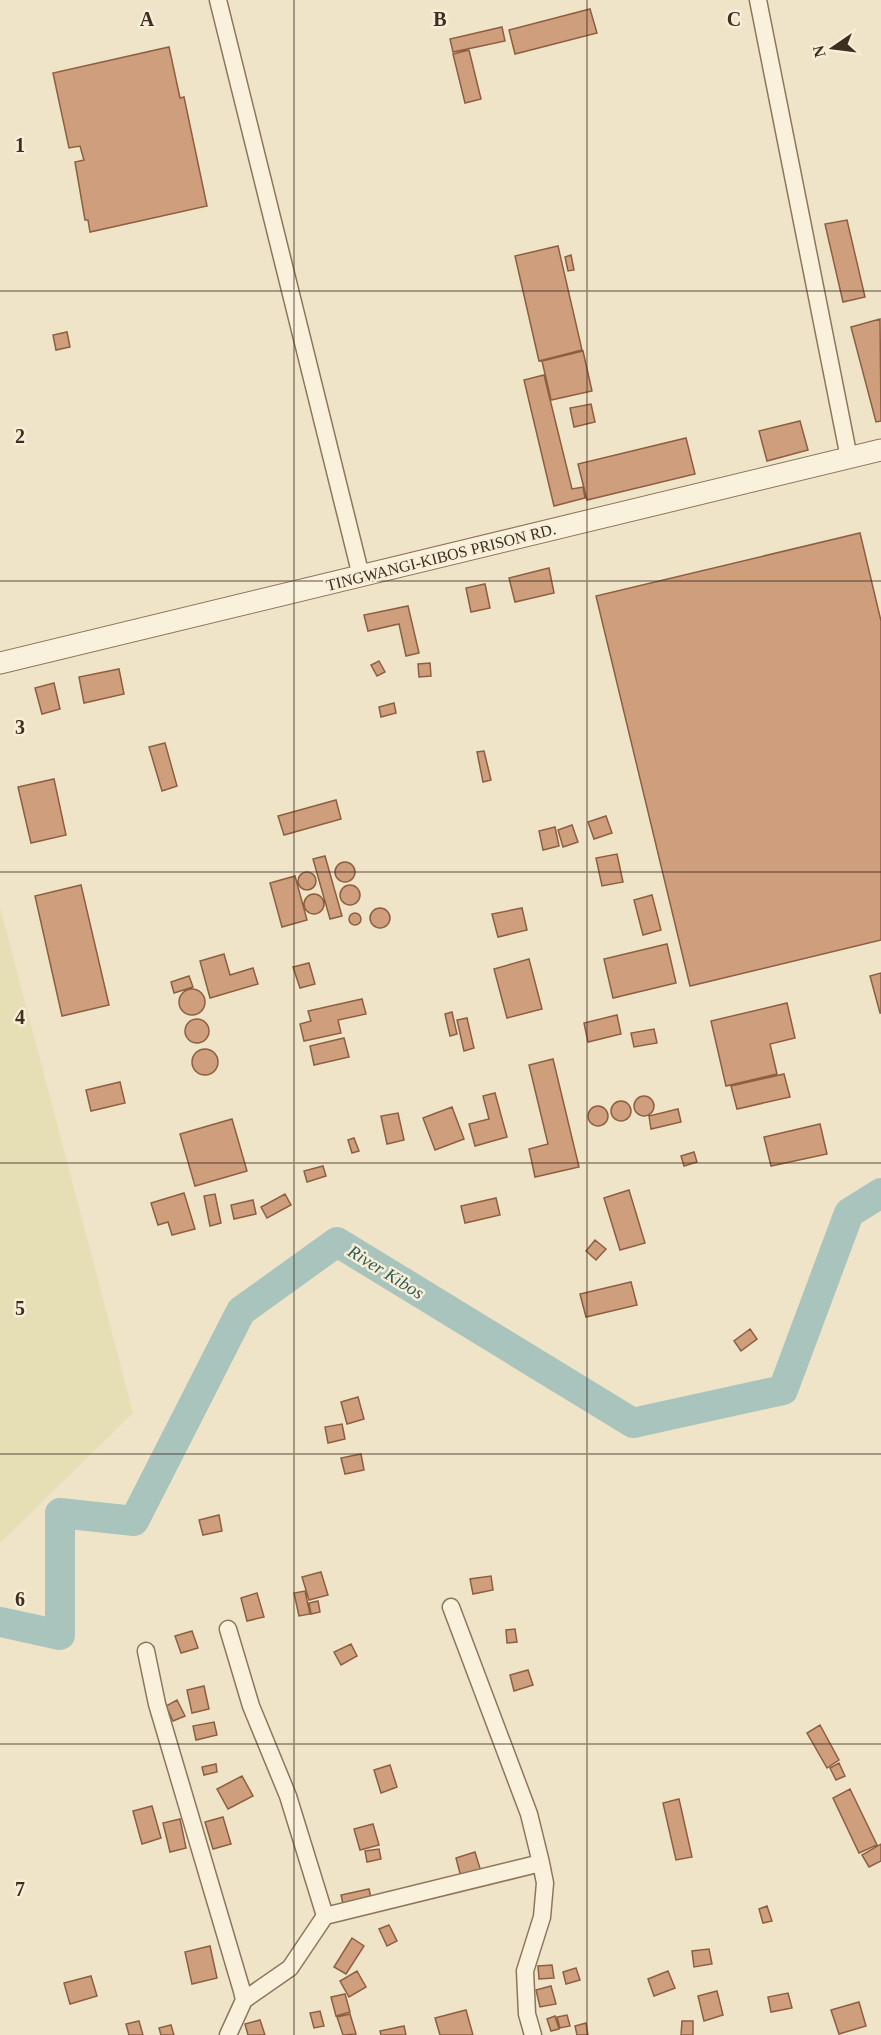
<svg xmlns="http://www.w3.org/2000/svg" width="881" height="2035" viewBox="0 0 881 2035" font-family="'Times New Roman',serif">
<rect width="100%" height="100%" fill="#f0e4c8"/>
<path fill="#e6deb5" d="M0 907 133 1413 0 1543Z"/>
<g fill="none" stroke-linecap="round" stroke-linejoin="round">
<path stroke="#a9c4bc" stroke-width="30" d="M0 1622 60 1635V1513L134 1521 241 1311 337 1242 633 1423 783 1390 849 1213 881 1193"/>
</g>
<path fill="#cf9f7d" stroke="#8d5f41" stroke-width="1.5" d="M590 9 597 33 515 54 509 30Z
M502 27 505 41 453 52 450 39Z
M169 47 180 98 184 97 207 206 90 232 88 220H85L75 162 84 160 80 146 69 148 53 73Z
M469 50 481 99 465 103 453 54Z
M847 220 865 297 843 302 825 224Z
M558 246 582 350 539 361 515 256Z
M571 255 574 270 568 271 565 257Z
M880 319 881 421 876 422 851 327Z
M67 332 70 347 56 350 53 335Z
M583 351 592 391 551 400 542 361Z
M544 375 572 489 583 487 585 498 554 506 524 380Z
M591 404 595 422 574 427 570 408Z
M800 421 808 450 767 461 759 431Z
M686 438 695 474 587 500 578 464Z
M860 533 881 621V940L690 986 596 596Z
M549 568 554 593 515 602 509 578Z
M485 584 490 608 471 612 466 588Z
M408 606 419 653 406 656 399 624 368 631 364 615Z
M379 661 385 672 377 676 371 665Z
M430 663 431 676 419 677 418 664Z
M119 669 124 694 84 703 79 677Z
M54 683 60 709 42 714 35 688Z
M394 703 396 713 381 717 379 707Z
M165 743 177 786 162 791 149 747Z
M484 751 491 780 483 782 477 752Z
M54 779 66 835 31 843 18 787Z
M336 800 341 819 284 835 278 816Z
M606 816 612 833 594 839 588 822Z
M572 825 578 842 563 847 558 830Z
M555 827 559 846 543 850 539 831Z
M617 854 623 882 602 886 596 858Z
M325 856 342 916 330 919 313 859Z
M335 872a10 10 0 1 1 20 0a10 10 0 1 1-20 0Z
M298 881a9 9 0 1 1 18 0a9 9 0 1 1-18 0Z
M295 876 307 920 282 927 270 883Z
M81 885 109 1005 62 1016 35 896Z
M340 895a10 10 0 1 1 20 0a10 10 0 1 1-20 0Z
M304 904a10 10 0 1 1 20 0a10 10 0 1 1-20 0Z
M652 895 661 930 643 935 634 900Z
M522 908 527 930 498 937 492 914Z
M370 918a10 10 0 1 1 20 0a10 10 0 1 1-20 0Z
M349 919a6 6 0 1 1 12 0a6 6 0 1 1-12 0Z
M667 944 676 983 613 998 604 959Z
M224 954 230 975 253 968 258 984 210 998 200 961Z
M529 959 542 1009 507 1018 494 969Z
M309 963 315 984 300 988 293 967Z
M881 973V1013H880L870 976Z
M189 976 193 987 174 993 171 982Z
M179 1002a13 13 0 1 1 26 0a13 13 0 1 1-26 0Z
M362 999 366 1014 338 1020 341 1033 304 1041 300 1024 311 1021 308 1011Z
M787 1003 795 1038 770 1044 777 1074 726 1086 711 1021Z
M452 1012 457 1034 450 1036 445 1014Z
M617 1015 621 1034 588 1042 584 1023Z
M467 1018 474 1048 464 1051 457 1020Z
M185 1031a12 12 0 1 1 24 0a12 12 0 1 1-24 0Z
M654 1029 657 1043 634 1047 631 1033Z
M344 1038 349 1057 314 1065 310 1046Z
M192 1062a13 13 0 1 1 26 0a13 13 0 1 1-26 0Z
M553 1059 579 1167 535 1177 529 1149 548 1144 529 1065Z
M784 1074 790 1097 737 1109 731 1086Z
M120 1082 125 1103 91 1111 86 1090Z
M495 1093 507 1137 475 1146 469 1124 489 1119 483 1096Z
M634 1106a10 10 0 1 1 20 0a10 10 0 1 1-20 0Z
M611 1111a10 10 0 1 1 20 0a10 10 0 1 1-20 0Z
M588 1116a10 10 0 1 1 20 0a10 10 0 1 1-20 0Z
M452 1107 464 1139 435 1150 423 1118Z
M678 1109 681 1122 651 1129 649 1116Z
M398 1113 404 1140 387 1144 381 1116Z
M232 1119 247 1171 195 1186 180 1134Z
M820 1124 827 1154 771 1166 764 1137Z
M354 1138 359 1151 352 1153 348 1140Z
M694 1152 697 1162 684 1166 681 1156Z
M323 1166 326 1176 307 1182 304 1171Z
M629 1190 645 1243 620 1250 604 1198Z
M184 1193 195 1229 172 1235 168 1222 158 1225 151 1203Z
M215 1194 221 1223 210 1226 204 1196Z
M285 1194 291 1205 267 1218 261 1207Z
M496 1198 500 1215 465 1223 461 1206Z
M253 1200 256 1214 234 1219 231 1205Z
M595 1240 606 1249 596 1260 586 1251Z
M631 1282 637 1305 586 1317 580 1294Z
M750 1329 757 1339 741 1351 734 1341Z
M358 1397 364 1419 347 1424 341 1402Z
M342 1424 345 1439 328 1443 325 1427Z
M361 1454 364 1470 345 1474 341 1458Z
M219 1515 222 1531 203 1535 199 1520Z
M321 1572 328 1595 309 1600 302 1577Z
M491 1576 493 1590 473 1594 470 1579Z
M305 1591 310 1614 299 1616 294 1593Z
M257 1593 264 1617 247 1621 241 1598Z
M318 1601 320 1612 311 1614 309 1603Z
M515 1629 517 1642 507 1643 506 1630Z
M192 1631 198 1648 181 1653 175 1636Z
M351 1644 357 1656 341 1665 334 1652Z
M528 1670 533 1685 514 1691 510 1675Z
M204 1686 209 1709 192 1713 187 1690Z
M177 1700 185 1716 173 1721 166 1706Z
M214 1722 217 1735 196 1740 193 1726Z
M820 1725 839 1760 827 1768 807 1733Z
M839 1763 845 1776 836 1780 830 1768Z
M216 1764 217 1772 204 1775 202 1767Z
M390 1765 397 1787 381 1793 374 1770Z
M242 1776 253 1796 228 1809 217 1789Z
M850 1789 877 1845 859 1853 833 1798Z
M679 1799 692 1857 676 1860 663 1803Z
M152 1806 161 1838 142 1844 133 1811Z
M223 1817 231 1844 213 1849 205 1822Z
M180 1819 186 1848 170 1852 163 1823Z
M373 1824 379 1845 360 1850 354 1829Z
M881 1844V1861L869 1867 862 1855Z
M379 1849 381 1859 367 1862 365 1851Z
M475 1852 482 1875 462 1881 456 1858Z
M369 1889 372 1902 344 1908 341 1895Z
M767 1906 772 1921 763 1923 759 1909Z
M389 1925 397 1941 387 1946 379 1929Z
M352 1938 364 1946 346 1974 334 1967Z
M210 1946 217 1978 192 1984 185 1952Z
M709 1949 712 1964 694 1967 692 1951Z
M552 1965 554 1978 539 1979 538 1966Z
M576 1968 580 1980 566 1984 563 1972Z
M357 1971 366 1987 349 1997 340 1981Z
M668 1971 675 1988 654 1996 648 1979Z
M91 1976 97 1996 70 2004 64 1983Z
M551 1986 556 2004 540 2007 536 1990Z
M717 1991 723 2015 704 2021 698 1996Z
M788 1993 792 2008 771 2012 768 1997Z
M345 1994 350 2012 336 2016 331 1997Z
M859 2002 866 2026 839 2034 831 2010Z
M466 2010 473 2035H440L435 2018Z
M320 2011 324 2026 314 2028 310 2013Z
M350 2014 356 2034 343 2035 337 2017Z
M567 2015 570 2026 560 2028 557 2017Z
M555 2016 559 2029 551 2031 547 2019Z
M260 2020 265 2035H248L245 2024Z
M139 2021 143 2035H129L126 2024Z
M682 2021H693V2035H681Z
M586 2023 588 2035H577L575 2026Z
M171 2025 174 2035H161L159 2028Z
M404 2026 406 2035H381L380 2031Z"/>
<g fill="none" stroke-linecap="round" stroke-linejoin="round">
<defs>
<path id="minor" d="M218 0 361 576
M758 0 849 458
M451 1607 529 1814 541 1863 545 1883 542 1917 525 1971 527 2014 533 2035
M228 1629 251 1706 288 1796 325 1916
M146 1651 157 1704 242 1991 244 2000 228 2035
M244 2000 290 1968 325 1916 541 1863"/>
<path id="tertiary" d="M0 663 881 450"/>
</defs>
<use href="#minor" stroke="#8d765c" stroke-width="19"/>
<use href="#tertiary" stroke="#8d765c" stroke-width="23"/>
<use href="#minor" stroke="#faf1dc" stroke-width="16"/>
<use href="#tertiary" stroke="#faf1dc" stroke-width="21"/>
</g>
<path fill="none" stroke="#3d2e20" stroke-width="1.5" stroke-opacity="0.55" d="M294 0V2035M587 0V2035M0 291H881M0 581H881M0 872H881M0 1163H881M0 1454H881M0 1744H881"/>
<g text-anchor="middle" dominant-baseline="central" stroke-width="5" stroke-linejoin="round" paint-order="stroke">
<g font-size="16" fill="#3d2e20" stroke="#f7eed8">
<text transform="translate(441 557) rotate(-14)">TINGWANGI-KIBOS PRISON RD.</text>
</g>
<g font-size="18" font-style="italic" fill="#2f5d5a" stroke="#f7eed8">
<text transform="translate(386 1272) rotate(32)">River Kibos</text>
</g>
</g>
<g font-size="20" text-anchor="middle" font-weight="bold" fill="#3d2e20" stroke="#f7eed8" stroke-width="5" stroke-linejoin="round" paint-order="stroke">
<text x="147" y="26">A</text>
<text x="440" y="26">B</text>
<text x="734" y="26">C</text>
<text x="20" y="152">1</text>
<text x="20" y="443">2</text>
<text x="20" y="734">3</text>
<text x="20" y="1024">4</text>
<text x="20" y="1315">5</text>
<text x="20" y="1606">6</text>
<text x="20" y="1896">7</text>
</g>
<g transform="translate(833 48) rotate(256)" stroke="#f7eed8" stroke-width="4.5" paint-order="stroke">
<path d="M0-4.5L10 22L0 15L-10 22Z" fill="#3d2e20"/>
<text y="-9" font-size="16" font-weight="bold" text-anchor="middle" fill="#3d2e20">N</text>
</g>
</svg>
